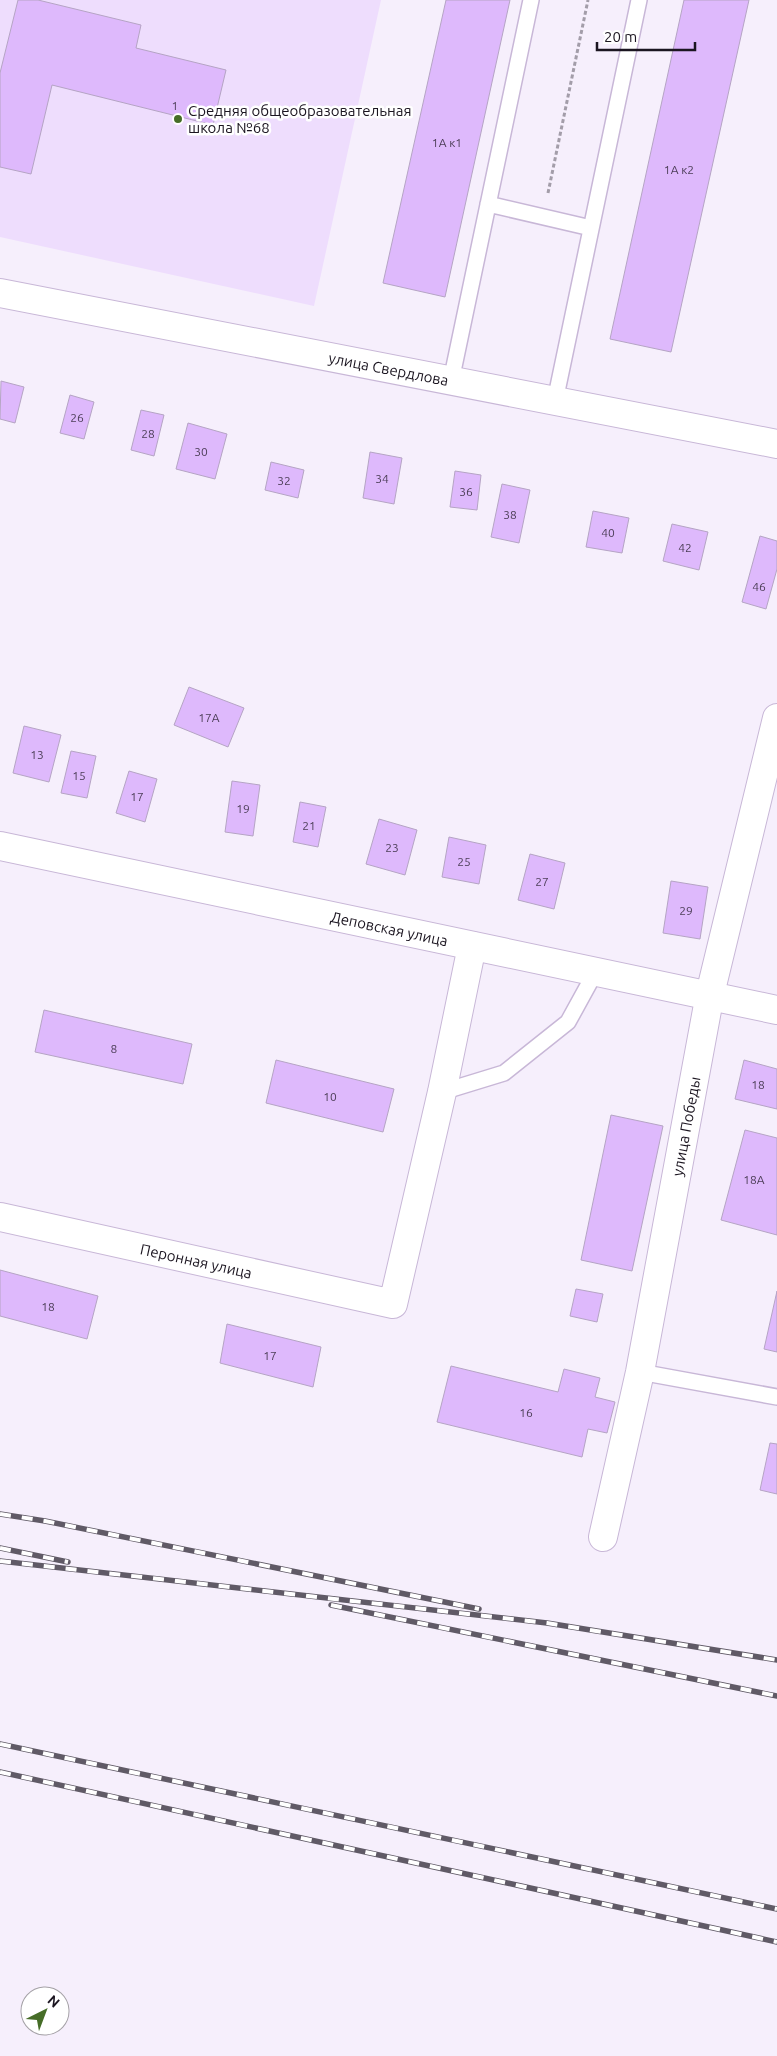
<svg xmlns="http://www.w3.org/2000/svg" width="777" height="2056" viewBox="0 0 777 2056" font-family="Ubuntu,sans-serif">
<rect width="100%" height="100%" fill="#f6effc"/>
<path fill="#eeddfd" d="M0 0H381L314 306 0 237Z"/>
<path fill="#deb9fc" stroke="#b5a4c4" d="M18 0H38L141 25 136 48 226 70 213 125 52 85 31 174 0 167V73Z
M446 0H510L445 297 383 283Z
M684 0H749L671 352 610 339Z
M1 381 24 387 15 423 0 419Z
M70 395 94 402 84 439 60 433Z
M141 410 164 415 154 456 131 450Z
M188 423 227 434 215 479 176 469Z
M370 452 402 458 394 504 363 498Z
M271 462 304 470 298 498 265 490Z
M455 471 481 475 477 510 450 507Z
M502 484 530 490 519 543 491 537Z
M593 511 629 518 622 553 586 547Z
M672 524 708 532 699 570 663 561Z
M760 536 777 541V569L766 609 742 602Z
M189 687 244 708 228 747 174 725Z
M24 726 61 735 49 782 13 773Z
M71 751 96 756 87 798 61 793Z
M129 771 157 779 145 822 116 813Z
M232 781 260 785 253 836 225 832Z
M300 802 326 807 318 847 293 842Z
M379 819 417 830 405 875 366 864Z
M449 837 486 845 479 884 442 877Z
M530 854 565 863 554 909 518 900Z
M671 881 708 887 700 939 663 933Z
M44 1010 192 1044 183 1084 35 1052Z
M276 1060 394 1089 383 1132 266 1103Z
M744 1060 777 1069V1109L735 1099Z
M611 1115 663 1126 632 1271 581 1260Z
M745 1130 777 1138V1235L721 1220Z
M0 1270 98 1296 87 1339 0 1316Z
M576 1289 603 1294 597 1322 570 1316Z
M777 1291V1352L764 1349Z
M227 1324 321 1347 313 1387 220 1363Z
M451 1366 558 1392 564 1369 600 1378 595 1397 615 1402 607 1433 588 1429 582 1457 437 1422Z
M770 1443 777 1444V1494L760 1490Z"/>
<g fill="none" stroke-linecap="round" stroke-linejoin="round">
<defs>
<path id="lane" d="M488 204 591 228
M451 381 531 0
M555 401 639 0
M442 1092 504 1073 568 1022 596 971
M640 1372 777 1397"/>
<g id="street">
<path id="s1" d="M0 293 777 444"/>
<path id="s2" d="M0 846 777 1010"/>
<path id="s3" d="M0 1217 393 1304 442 1092 472 946"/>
<path id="s4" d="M603 1537 640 1372 710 994 777 718"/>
</g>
</defs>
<use href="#lane" stroke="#c8b7d7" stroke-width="18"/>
<use href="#street" stroke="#c8b7d7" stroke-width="30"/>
<path stroke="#a39da9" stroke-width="3" stroke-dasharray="4 2.5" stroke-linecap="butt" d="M548 193 588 0"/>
<use href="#lane" stroke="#fff" stroke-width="15"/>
<use href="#street" stroke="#fff" stroke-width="28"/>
<defs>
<path id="rail" d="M0 1514 45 1521 479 1609
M0 1548 68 1562
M0 1561 547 1623 777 1660
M331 1605 777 1696
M0 1744 777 1909
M0 1772 777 1942"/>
</defs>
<use href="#rail" stroke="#605a66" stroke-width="5.5"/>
<use href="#rail" stroke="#fff" stroke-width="4" stroke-dasharray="11" stroke-linecap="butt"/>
</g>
<circle fill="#466d28" stroke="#fff" stroke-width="2" cx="178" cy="119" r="5"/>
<g text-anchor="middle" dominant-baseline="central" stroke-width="5" stroke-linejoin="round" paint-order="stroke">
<g font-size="12" fill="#4c3e57">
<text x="175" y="105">1</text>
<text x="447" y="142">1А к1</text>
<text x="679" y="169">1А к2</text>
<text x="77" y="417">26</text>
<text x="148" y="433">28</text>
<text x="201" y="451">30</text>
<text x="382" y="478">34</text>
<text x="284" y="480">32</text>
<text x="466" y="491">36</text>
<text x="510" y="514">38</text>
<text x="608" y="532">40</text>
<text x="685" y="547">42</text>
<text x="759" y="586">46</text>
<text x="209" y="717">17А</text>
<text x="37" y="754">13</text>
<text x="79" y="775">15</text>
<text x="137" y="796">17</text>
<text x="243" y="808">19</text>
<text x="309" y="825">21</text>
<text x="392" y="847">23</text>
<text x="464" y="861">25</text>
<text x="542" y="881">27</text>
<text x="686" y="910">29</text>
<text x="114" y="1048">8</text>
<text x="758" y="1084">18</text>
<text x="330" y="1096">10</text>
<text x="754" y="1179">18А</text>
<text x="48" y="1306">18</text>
<text x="270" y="1355">17</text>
<text x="526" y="1412">16</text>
</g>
<g font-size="15" fill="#1b1520" stroke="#fff" text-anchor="start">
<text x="188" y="110">Средняя общеобразовательная<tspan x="188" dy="17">школа №68</tspan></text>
</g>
<g font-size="15" fill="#1b1520" stroke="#fff">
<text stroke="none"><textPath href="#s1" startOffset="396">улица Свердлова</textPath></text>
<text stroke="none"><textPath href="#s2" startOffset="398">Деповская улица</textPath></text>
<text stroke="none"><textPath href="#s4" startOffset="419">улица Победы</textPath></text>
<text stroke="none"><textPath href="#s3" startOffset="201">Перонная улица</textPath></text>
</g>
</g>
<g transform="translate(45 2011) rotate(42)"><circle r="24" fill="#ffffff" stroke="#a4a1a6"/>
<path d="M0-4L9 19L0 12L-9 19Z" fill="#466d28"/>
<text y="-8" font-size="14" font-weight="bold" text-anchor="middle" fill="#1b1520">N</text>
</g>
<path d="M597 42v8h98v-8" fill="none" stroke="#1b1520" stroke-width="2.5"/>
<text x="604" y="42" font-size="15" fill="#1b1520" stroke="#ffffff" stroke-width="4" paint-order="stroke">20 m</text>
</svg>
